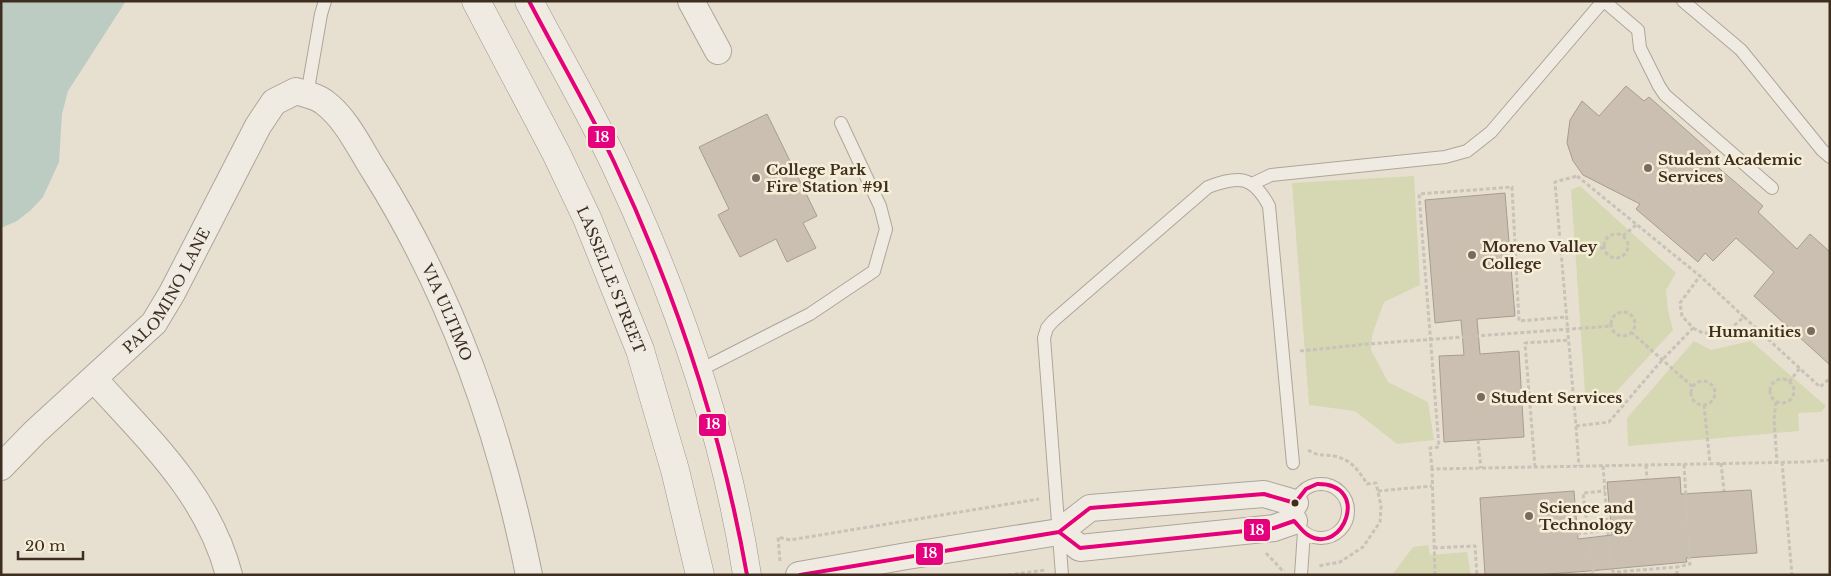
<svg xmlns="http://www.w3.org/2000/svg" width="1831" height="576" viewBox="0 0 1831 576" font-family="'Libre Baskerville',serif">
<rect width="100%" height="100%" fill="#e7e0d1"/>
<path fill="#d6d7b3" d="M1414 176 1420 285 1384 302 1372 335 1371 350 1388 382 1428 402 1434 440 1397 444 1355 411 1309 405 1292 183Z
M1580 186 1676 273 1666 290 1668 310 1673 330 1604 405 1586 406 1571 190Z
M1694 341 1711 350 1751 341 1826 406 1821 412 1798 413 1799 431 1628 446 1627 418Z
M1428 545 1430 555 1467 552 1471 575H1392L1413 547Z"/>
<path fill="#bcccc2" d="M1 1H126L68 91 62 114 59 162 43 197 31 210 17 221 1 228Z"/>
<path fill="#cbbfb2" stroke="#a89c90" d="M1626 86 1644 101 1649 97 1711 152 1706 157 1763 206 1758 212 1797 249 1810 234 1830 252V365L1754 296 1774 272 1736 238 1713 261 1705 253 1698 262 1636 209 1640 204 1583 175 1573 161 1567 143 1570 120 1582 101 1599 116Z
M767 114 817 216 803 223 816 248 787 262 776 239 740 257 718 215 729 209 699 147Z
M1505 193 1515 316 1477 319 1480 354 1519 351 1524 437 1444 442 1439 356 1464 355 1461 320 1435 323 1425 200Z
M1680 477 1681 494 1751 490 1757 553 1686 558 1687 562 1589 571 1535 575H1485L1480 498 1574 491 1578 539 1612 535 1607 482Z"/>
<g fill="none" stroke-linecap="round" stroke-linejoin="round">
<defs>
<path id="lane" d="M1604 1 1638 30 1640 48 1659 86 1665 95 1772 188
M1683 1 1741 50 1822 150 1830 157
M307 95 321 14 325 1
M1252 184 1271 175 1445 157 1467 151 1491 132 1603 1
M698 371 810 314 874 271 886 229 880 206 841 123
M1294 511a27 27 0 1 1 54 0a27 27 0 1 1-54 0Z
M1062 575 1044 338 1047 328 1053 321 1208 187C1239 175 1253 176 1269 206L1293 463
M1301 575 1304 532"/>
<g id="street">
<path d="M691 1 718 51"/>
<path d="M94 379C148 439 208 494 229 575"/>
<path id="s1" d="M1 467 35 432 154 323 172 293 258 126 274 102 296 91C305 94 317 96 324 102 347 119 360 149 375 172 453 297 500 431 529 575"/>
<path d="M1059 532 1080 548 1274 528 1294 521"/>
<path d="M799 575 907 556 1059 532 1090 508 1264 494 1295 503"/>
</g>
<g id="secondary">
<path id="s2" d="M476 1 556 153 587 218 640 350 675 470 700 575"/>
<path d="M529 1C557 55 588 107 614 162 676 293 725 431 747 575"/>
</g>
</defs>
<use href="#lane" stroke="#ada599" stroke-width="14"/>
<use href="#street" stroke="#ada599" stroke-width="28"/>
<use href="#secondary" stroke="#9c958a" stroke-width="29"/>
<path stroke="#c8c2b9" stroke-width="3" stroke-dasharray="4 2.5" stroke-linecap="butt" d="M1577 176 1700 276 1680 303 1682 316 1693 328 1663 359 1609 422 1576 426 1555 182Z
M1604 246a12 12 0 1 1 24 0a12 12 0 1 1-24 0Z
M1623 236 1636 225
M1561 249 1604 248
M1611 324a12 12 0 1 1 24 0a12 12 0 1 1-24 0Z
M1744 317 1820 387 1830 378
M1693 328 1703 333 1724 334 1744 317 1700 276
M1631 332 1693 387
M1300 351 1368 344 1611 326
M1770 391a12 12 0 1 1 24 0a12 12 0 1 1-24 0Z
M1691 393a12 12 0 1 1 24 0a12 12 0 1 1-24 0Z
M1789 382 1800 368
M1776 402 1774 419 1777 462
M1704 405 1710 463
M1576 426 1579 466
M1478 440 1481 468
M1308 450C1320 457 1321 454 1334 456 1351 459 1359 471 1367 484L1376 483 1381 506 1380 522 1363 547 1340 562 1318 566
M1782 462 1792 575
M1721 463 1724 491
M1646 465 1647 479
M1603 466 1611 569 1614 572 1677 567
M1535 467 1525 343 1569 340
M1432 469 1430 448 1439 447 1419 194 1512 187 1519 321 1567 317
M1378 491 1432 486
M1587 524 1583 493 1605 491
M1434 548 1475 546 1477 575
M1266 553 1282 570H1285
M780 561 778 537 790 540 1039 499
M1008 575 1045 570
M1435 575 1432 469 1803 462 1830 460
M1583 575 1594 574 1590 543
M1677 575V567L1690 564 1684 464"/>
<use href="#lane" stroke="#efebe3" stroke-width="12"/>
<use href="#street" stroke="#efebe3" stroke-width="26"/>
<use href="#secondary" stroke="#efebe3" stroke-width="28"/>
<path stroke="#c8c2b9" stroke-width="3" stroke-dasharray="4 2.5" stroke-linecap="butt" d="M1577 534 1608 530"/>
<defs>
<path id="bus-1" d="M529 1C557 55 588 107 614 162 677 296 721 429 747 575
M1317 484C1372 483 1343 557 1308 535 1303 532 1298 525 1294 521L1274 528 1080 548 1059 532 1090 508 1264 494 1295 503 1306 489Z
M800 575 1059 532"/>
</defs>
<use href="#bus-1" stroke="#f7eed8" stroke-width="8"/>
<use href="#bus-1" stroke="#e5007d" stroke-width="4"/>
</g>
<g fill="#786c5e" stroke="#f7eed8" stroke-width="2">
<circle cx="1648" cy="168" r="5"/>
<circle cx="756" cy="178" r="5"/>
<circle cx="1472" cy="255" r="5"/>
<circle cx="1811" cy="331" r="5"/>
<circle cx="1481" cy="397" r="5"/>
<circle cx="1529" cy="516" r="5"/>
</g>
<circle fill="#3d2e20" stroke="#f7eed8" stroke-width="2" cx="1295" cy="503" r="4.5"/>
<g text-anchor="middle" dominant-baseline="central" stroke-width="5" stroke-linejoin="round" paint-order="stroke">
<g font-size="15" font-weight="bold" fill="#3d2e20" stroke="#f7eed8" text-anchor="start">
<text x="1658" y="159">Student Academic<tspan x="1658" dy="17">Services</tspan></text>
<text x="766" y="169">College Park<tspan x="766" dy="17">Fire Station #91</tspan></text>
<text x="1482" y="246">Moreno Valley<tspan x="1482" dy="17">College</tspan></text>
<text x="1801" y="331" text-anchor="end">Humanities</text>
<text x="1491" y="397">Student Services</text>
<text x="1539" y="507">Science and<tspan x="1539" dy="17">Technology</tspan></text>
</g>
<g font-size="15" fill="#3d2e20" stroke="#f7eed8">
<text stroke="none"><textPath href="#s2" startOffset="310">LASSELLE STREET</textPath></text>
<text stroke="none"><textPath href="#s1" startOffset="244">PALOMINO LANE</textPath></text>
<text stroke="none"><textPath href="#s1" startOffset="762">VIA ULTIMO</textPath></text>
</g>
</g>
<g stroke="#f7eed8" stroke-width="2">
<rect x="587" y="125" width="29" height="24" rx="5" fill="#e5007d"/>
<rect x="698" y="413" width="29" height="24" rx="5" fill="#e5007d"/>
<rect x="1243" y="518" width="28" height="24" rx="5" fill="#e5007d"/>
<rect x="915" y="542" width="29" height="24" rx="5" fill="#e5007d"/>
</g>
<g font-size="14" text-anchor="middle" font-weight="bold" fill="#fff">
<text x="602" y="142">18</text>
<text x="713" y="429">18</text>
<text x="1257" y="535">18</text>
<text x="930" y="558">18</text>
</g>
<rect width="1831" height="576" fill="none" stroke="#3d2e20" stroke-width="5"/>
<path d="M18 551v8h65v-8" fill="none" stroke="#3d2e20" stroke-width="2.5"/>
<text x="25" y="551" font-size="15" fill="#3d2e20" stroke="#f7eed8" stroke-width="4" paint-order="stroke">20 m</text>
</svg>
